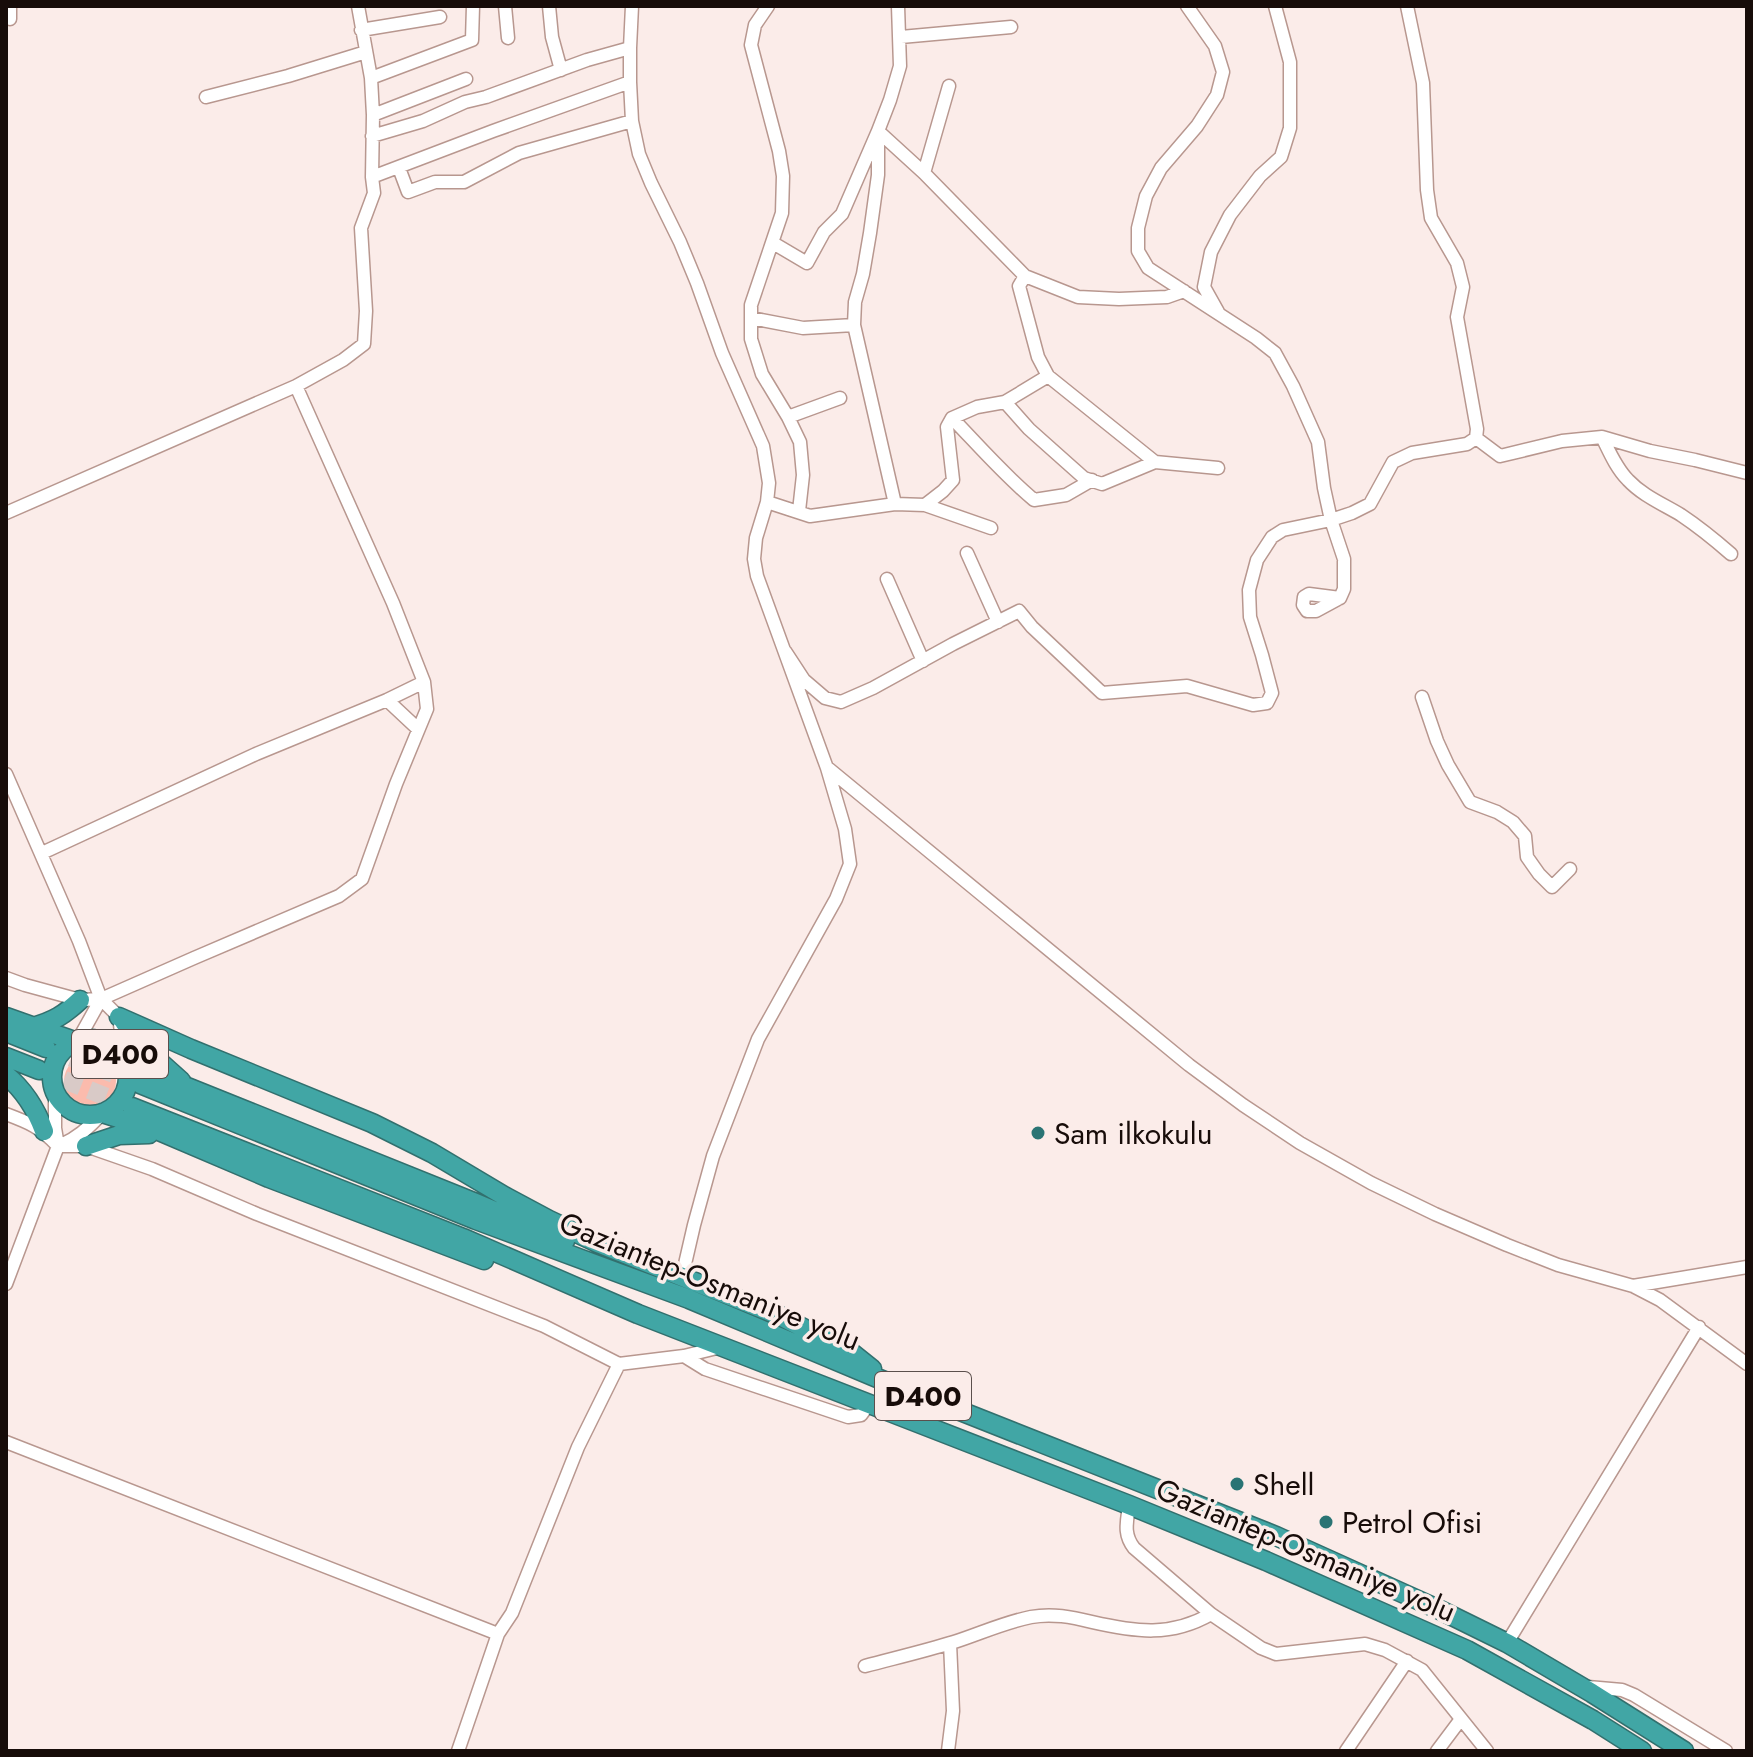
<svg xmlns="http://www.w3.org/2000/svg" width="1753" height="1757" viewBox="0 0 1753 1757" font-family="Jost,sans-serif">
<rect width="100%" height="100%" fill="#fbece9"/>
<path fill="#fbbbad" d="M64 1081a26 26 0 1 1 52 0a26 26 0 1 1-52 0Z"/>
<g fill="none" stroke-linecap="round" stroke-linejoin="round">
<path stroke="#d9cac7" stroke-width="18" stroke-dasharray="18 9" stroke-linecap="butt" d="M46 1048 140 1084
M39 1070 132 1107"/>
<defs>
<path id="minor" d="M10 6V19
M505 6 508 38
M549 6 552 37 561 70
M632 6 630 48V82L632 121 639 154 651 183 680 242 697 283 722 353 763 446 769 483 767 502 756 538 754 559 757 576 827 768 845 829 850 864 836 899 758 1039 713 1156 694 1225 682 1277
M768 6 755 25 751 45 779 151 783 176 782 213 751 305V339L762 374 788 417 800 442 803 475 799 511
M1187 6 1215 46 1223 72 1217 95 1197 126 1161 168 1146 196 1138 228V251L1148 268 1256 338 1275 353 1293 386 1318 442 1324 488 1331 520 1344 559V589L1340 598 1316 611H1307L1303 605 1304 597 1309 594 1340 598
M361 30 440 17
M901 37 1011 27
M371 78 472 40 473 6
M206 97 288 76 366 52
M373 115 466 79
M372 136 423 121 465 102 486 97 587 60 630 48
M399 168 408 192 435 182H464L519 153 632 121
M924 173 949 86
M372 177 493 131 630 82
M773 243 807 263 824 232 842 214 878 131 924 173 1025 276 1078 297 1119 299 1167 297 1184 291
M1025 276 1019 286 1038 357 1048 376 1155 462
M1218 312 1204 287 1211 252 1230 215 1260 176 1281 157 1290 128V62L1275 6
M751 318 803 328 854 325
M1005 402 1029 429 1084 478 1102 484 1155 462 1218 468
M788 417 840 398
M952 418C979 446 1004 475 1034 500L1066 495 1092 480
M1602 437C1609 451 1616 468 1628 480 1643 496 1663 504 1681 515 1699 527 1715 540 1731 554
M1476 438 1500 456 1562 441 1602 437 1650 451 1695 460 1747 473
M767 502 810 516 895 504 925 505 943 491 953 480 947 427 952 418 977 407 1005 402 1048 376
M895 504 854 325 855 302 863 274 870 233 878 175V131L890 100 900 66 898 6
M925 505 991 528
M6 513 296 386 343 360 364 344 366 311 361 228 374 193 372 177 373 115 371 78 358 6
M967 553 998 622
M887 579 923 661
M785 651 804 680 825 698 841 702 873 688 953 644 1019 611 1032 627 1102 693 1187 686 1253 705 1267 703 1272 693 1262 655 1250 617 1249 590 1257 560 1272 537 1283 530 1331 520 1352 513 1370 504 1393 462 1412 453 1467 444 1476 438 1477 429 1457 317 1463 287 1457 263 1431 218 1427 190 1423 83 1407 6
M1422 697 1437 741 1448 765 1470 802 1497 812 1513 822 1525 836 1527 857 1539 874 1552 887 1570 869
M387 700 418 729
M829 769 1189 1065 1243 1105 1300 1143 1371 1183 1435 1214 1507 1245 1558 1265 1633 1286 1660 1300 1747 1364
M6 774 79 941 101 999
M42 853 256 754 387 700 424 682
M6 978 25 985 80 1000 101 999 119 1017 125 1062
M77 1042 101 999 194 958 339 896 362 879 396 784 427 709 424 682 393 603 296 386
M6 1114C30 1123 40 1127 58 1146H86L152 1169 257 1214 544 1326 619 1364 578 1447 512 1613 498 1634 458 1751
M61 1145C78 1138 90 1127 102 1113
M6 1284 58 1146 55 1128V1092
M1633 1286 1747 1267
M684 1356 705 1369 848 1417 861 1415 869 1404
M619 1364 684 1356 721 1347
M6 1442 498 1634
M1129 1505C1127 1522 1123 1534 1134 1548L1211 1614
M1507 1643 1699 1327
M865 1666C895 1658 925 1651 954 1642 979 1634 1005 1622 1031 1617 1052 1613 1072 1617 1092 1622 1136 1632 1171 1637 1211 1614L1261 1648 1276 1654 1365 1644 1385 1650 1422 1670 1487 1751
M1588 1687 1622 1690 1634 1695 1726 1751
M948 1751 953 1711 950 1643
M1346 1751 1407 1661
M1437 1751 1461 1719"/>
<path id="highway" d="M6 1017 77 1042
M119 1017 191 1049 372 1123 432 1153 506 1197 549 1220 600 1244 780 1316 852 1353 872 1369
M124 1022 152 1055 181 1081
M33 1027C54 1021 64 1015 80 1000
M6 1032 46 1048
M52 1077a38 38 0 1 1 76 0a38 38 0 1 1-76 0Z
M6 1057 39 1070
M125 1062 476 1203 565 1241
M6 1075C24 1090 36 1109 44 1131
M140 1084 476 1220 689 1299 882 1380 1276 1536 1440 1610 1507 1643 1592 1693 1684 1751
M132 1107 463 1238 638 1314 1129 1505 1266 1561 1467 1650 1593 1720 1642 1751
M102 1113 159 1131 269 1178 484 1260
M86 1146 119 1135 149 1134"/>
</defs>
<use href="#minor" stroke="#b8978f" stroke-width="15"/>
<use href="#highway" stroke="#32706e" stroke-width="21"/>
<use href="#minor" stroke="#fff" stroke-width="12"/>
<use href="#highway" stroke="#41a6a5" stroke-width="18"/>
</g>
<g fill="#2a7474" stroke="#fbece9" stroke-width="3">
<circle cx="1038" cy="1133" r="8"/>
<circle cx="1237" cy="1484" r="8"/>
<circle cx="1326" cy="1522" r="8"/>
</g>
<g text-anchor="middle" dominant-baseline="central" stroke-width="7" stroke-linejoin="round" paint-order="stroke">
<g fill="#fbece9" stroke="#5b4f4c" stroke-width="2">
<rect x="72" y="1030" width="96" height="48" rx="6"/>
<rect x="875" y="1372" width="96" height="48" rx="6"/>
</g>
<g font-size="28" font-weight="bold" fill="#170c09">
<text x="120" y="1054">D400</text>
<text x="923" y="1396">D400</text>
</g>
<g font-size="30" fill="#170c09" stroke="#fbece9" text-anchor="start">
<text x="1054" y="1133">Sam ilkokulu</text>
<text x="1253" y="1484">Shell</text>
<text x="1342" y="1522">Petrol Ofisi</text>
</g>
<g font-size="30" fill="#170c09" stroke="#fbece9">
<text transform="translate(710 1281) rotate(22)">Gaziantep-Osmaniye yolu</text>
<text transform="translate(1306 1550) rotate(23)">Gaziantep-Osmaniye yolu</text>
</g>
</g>
<rect width="1753" height="1757" fill="none" stroke="#170c09" stroke-width="16"/>
</svg>
